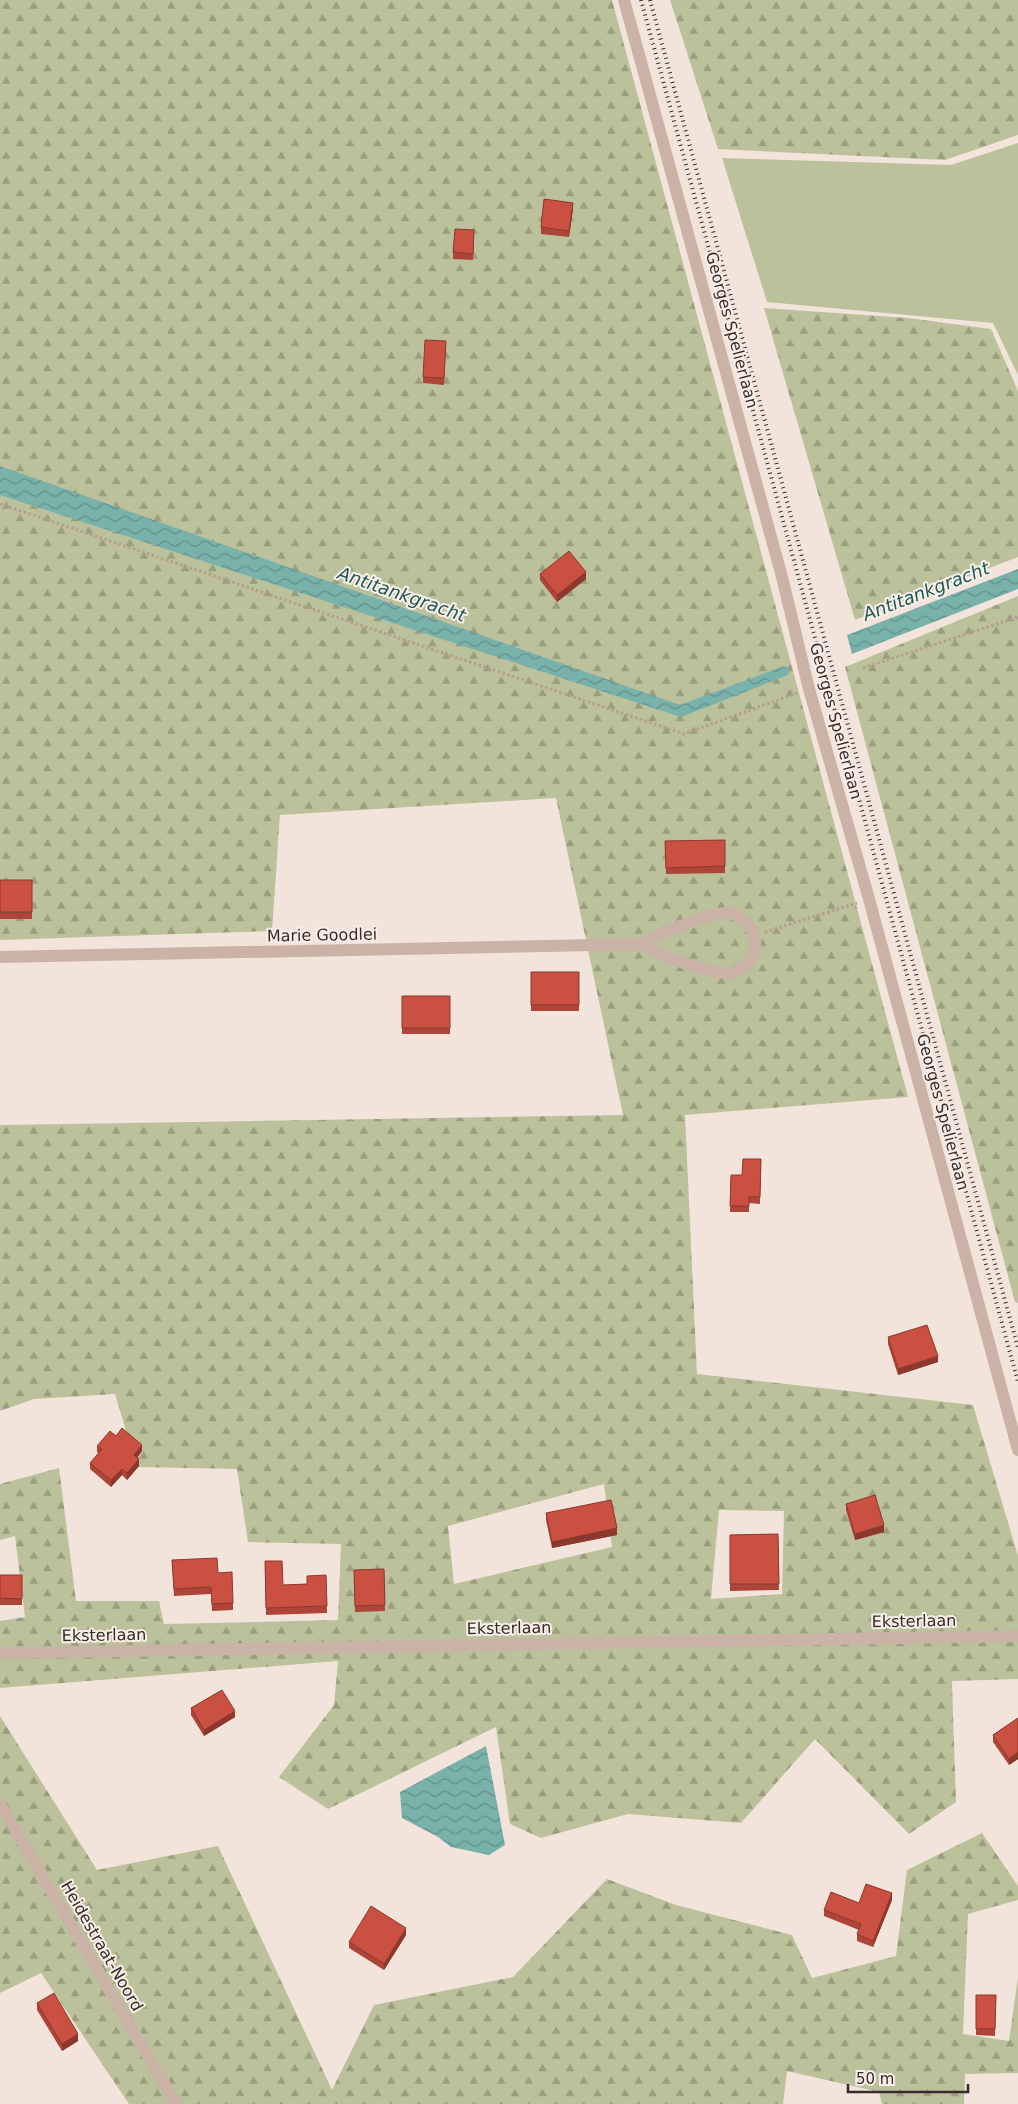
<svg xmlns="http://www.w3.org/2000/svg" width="1018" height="2104" viewBox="0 0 1018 2104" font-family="'DejaVu Sans',sans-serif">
<defs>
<pattern id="forest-firs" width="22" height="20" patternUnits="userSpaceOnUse" patternTransform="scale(1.25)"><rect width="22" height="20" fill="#bbc29b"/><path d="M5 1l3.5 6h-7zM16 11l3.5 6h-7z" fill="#999e7e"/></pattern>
<pattern id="water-waves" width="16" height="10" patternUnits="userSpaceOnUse" patternTransform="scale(1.25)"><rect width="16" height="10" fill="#79b1ab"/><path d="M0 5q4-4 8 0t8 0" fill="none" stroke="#64908b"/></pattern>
</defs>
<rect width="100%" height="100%" fill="#f3e4db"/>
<path fill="#bbc29b" d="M1018 143V375L993 323 767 302 722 158 951 165Z"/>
<path fill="url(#forest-firs)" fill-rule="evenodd" d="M0 0H612L908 1097 685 1115 697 1374 973 1405 1018 1556V1679L952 1681 956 1802 909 1834 815 1739 741 1823 628 1814 541 1838 510 1824 496 1727 328 1809 279 1777 334 1705 338 1661 0 1688V1621L25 1617 15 1536 0 1540V1484L59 1468 76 1601H159L164 1624 338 1620 341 1544 248 1542 237 1469 137 1467 115 1394 34 1399 0 1411V1125L623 1115 556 798 280 815 272 931 0 940ZM604 1484 612 1547 454 1584 448 1526ZM719 1510 784 1511 782 1594 711 1599Z
M670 0H1018V135L945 160 718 149Z
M764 308 908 318 991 329 1018 391V557L855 620Z
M1018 596V1303L1015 1302 845 667Z
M0 1716 97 1870 218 1846 332 2090 374 2005 513 1977 607 1879 676 1905 792 1935 812 1978 896 1956 907 1870 982 1833 1018 1886V1900L968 1914 963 2034 1009 2041 1018 1977V2073L965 2074 964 2104H882L879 2092 787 2071 783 2104H129L41 1973 0 1993Z"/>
<path fill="url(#water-waves)" d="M0 466 680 705 784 666 790 669 788 675 681 717 0 495Z
M1018 569V589L852 654 847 635Z
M486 1746 505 1845 489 1855 451 1847 438 1837 402 1818 400 1792Z"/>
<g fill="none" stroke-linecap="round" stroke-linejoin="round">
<path stroke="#b79c91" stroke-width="3" stroke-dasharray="2.5 2.5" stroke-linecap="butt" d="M0 504 684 734 797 693
M863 668 1018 617
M765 932 857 903"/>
<path stroke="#cbb2a7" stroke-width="12" d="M624 0 782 577 809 689 869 899 1018 1450
M0 957 645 944C650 948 655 952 661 954 673 960 720 976 731 973 759 965 764 933 740 918 737 915 734 913 730 913 715 912 703 917 689 923 673 929 658 933 645 944
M0 1653 1018 1636"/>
<path stroke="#cbb2a7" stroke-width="12" d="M0 1804 176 2104"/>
<path stroke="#372a28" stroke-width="4" stroke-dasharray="1 4" stroke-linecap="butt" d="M641 0 1018 1382
M650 0 1018 1348"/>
</g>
<path fill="#ae4539" d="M573 209 569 237 541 234V227Z
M474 236 473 260 453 259V252Z
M446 347 444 385 423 383V377Z
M540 574 586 579 557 602 540 580Z
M725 840V873L666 874 665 848Z
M0 880H32V919H0Z
M531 972H579V1011H531Z
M402 996H450V1034H402Z
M761 1159 760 1204 749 1203V1212H730L731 1175H742Z
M888 1337 938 1362 898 1375 888 1344Z
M116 1436 142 1451 137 1458 139 1466 127 1480 122 1475 111 1487 90 1469V1463L99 1453 97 1452V1446Z
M846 1504 884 1532 855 1540 846 1510Z
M546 1513 617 1535 552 1548 546 1520Z
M778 1534 779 1590 730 1591V1535Z
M172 1560 218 1573 233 1603V1610L212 1611 211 1594 174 1596Z
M265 1561 283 1585 307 1584 326 1575 327 1613 266 1615Z
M384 1569 385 1611 355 1612 354 1570Z
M0 1575H22V1605H0Z
M191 1708 235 1717 204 1736 191 1715Z
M1018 1718V1759L1009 1765 993 1742V1735Z
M892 1900 873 1947 857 1941V1934L859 1930 824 1916V1910L859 1903Z
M406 1935 384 1970 349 1948V1942Z
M996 1995 995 2036 976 2035V2029Z
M37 2003 78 2041 62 2051 37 2010Z"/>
<path fill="#8d382e" d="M573 203V209L569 237V231Z
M586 572V579L557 602V595Z
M938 1356V1362L898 1375V1369Z
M142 1445V1451L134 1461V1455Z
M139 1459V1466L127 1480V1473Z
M122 1469V1475L111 1487V1480Z
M884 1525V1532L855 1540V1534Z
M617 1528V1535L552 1548V1542Z
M235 1711V1717L204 1736V1730Z
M1018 1752V1759L1009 1765V1759Z
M892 1893V1900L873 1947V1941Z
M406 1928V1935L384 1970V1964Z
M78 2034V2041L62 2051V2044Z"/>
<path fill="#ca5042" stroke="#8d382e" d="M544 199 573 203 569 231 541 227Z
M455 229 474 230 473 254 453 252Z
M425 340 446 341 444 378 423 377Z
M569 551 586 572 557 595 540 574Z
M725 840V866L666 868 665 841Z
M0 880H32V912H0Z
M531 972H579V1005H531Z
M402 996H450V1028H402Z
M743 1159H761L760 1197H749V1206H730L731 1175H742Z
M927 1325 938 1356 898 1369 888 1337Z
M122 1428 142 1445 134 1455 139 1459 127 1473 122 1469 111 1480 90 1463 102 1449 97 1446 110 1431 116 1436Z
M875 1495 884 1525 855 1534 846 1504Z
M611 1500 617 1528 552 1542 546 1513Z
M778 1534 779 1584H730V1535Z
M217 1558 218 1573 232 1572 233 1603 212 1604 211 1587 174 1589 172 1560Z
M265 1561H282L283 1585 307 1584V1576L326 1575 327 1606 266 1608Z
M384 1569 385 1605 355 1606 354 1570Z
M0 1575H22V1599L0 1598Z
M222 1690 235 1711 204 1730 191 1708Z
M1018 1718V1752L1009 1759 993 1735Z
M866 1884 892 1893 873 1941 857 1934 861 1924 824 1910 831 1892 859 1903Z
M371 1906 406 1928 384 1964 349 1942Z
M54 1993 78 2034 62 2044 37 2003Z
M976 1995H996L995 2029H976Z"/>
<g text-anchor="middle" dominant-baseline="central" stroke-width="4" stroke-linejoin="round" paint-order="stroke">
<g font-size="16" fill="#372a28" stroke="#faefe8">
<text transform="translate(732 330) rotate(75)">Georges Spelierlaan</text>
<text transform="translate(836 721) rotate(75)">Georges Spelierlaan</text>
<text transform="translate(322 935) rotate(-1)">Marie Goodlei</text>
<text transform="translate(943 1112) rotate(75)">Georges Spelierlaan</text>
<text transform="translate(914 1621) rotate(-1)">Eksterlaan</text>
<text transform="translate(509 1628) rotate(-1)">Eksterlaan</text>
<text transform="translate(104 1635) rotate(-1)">Eksterlaan</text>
<text transform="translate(102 1946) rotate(60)">Heidestraat-Noord</text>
</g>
<g font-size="18" font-style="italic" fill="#1c5a56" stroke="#faefe8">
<text transform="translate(926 591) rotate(-21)">Antitankgracht</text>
<text transform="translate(402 594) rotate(19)">Antitankgracht</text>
</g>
</g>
<path d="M848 2084v8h120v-8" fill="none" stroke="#372a28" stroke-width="2.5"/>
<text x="856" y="2084" font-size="15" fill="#372a28" stroke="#faefe8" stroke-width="4" paint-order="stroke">50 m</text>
</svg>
